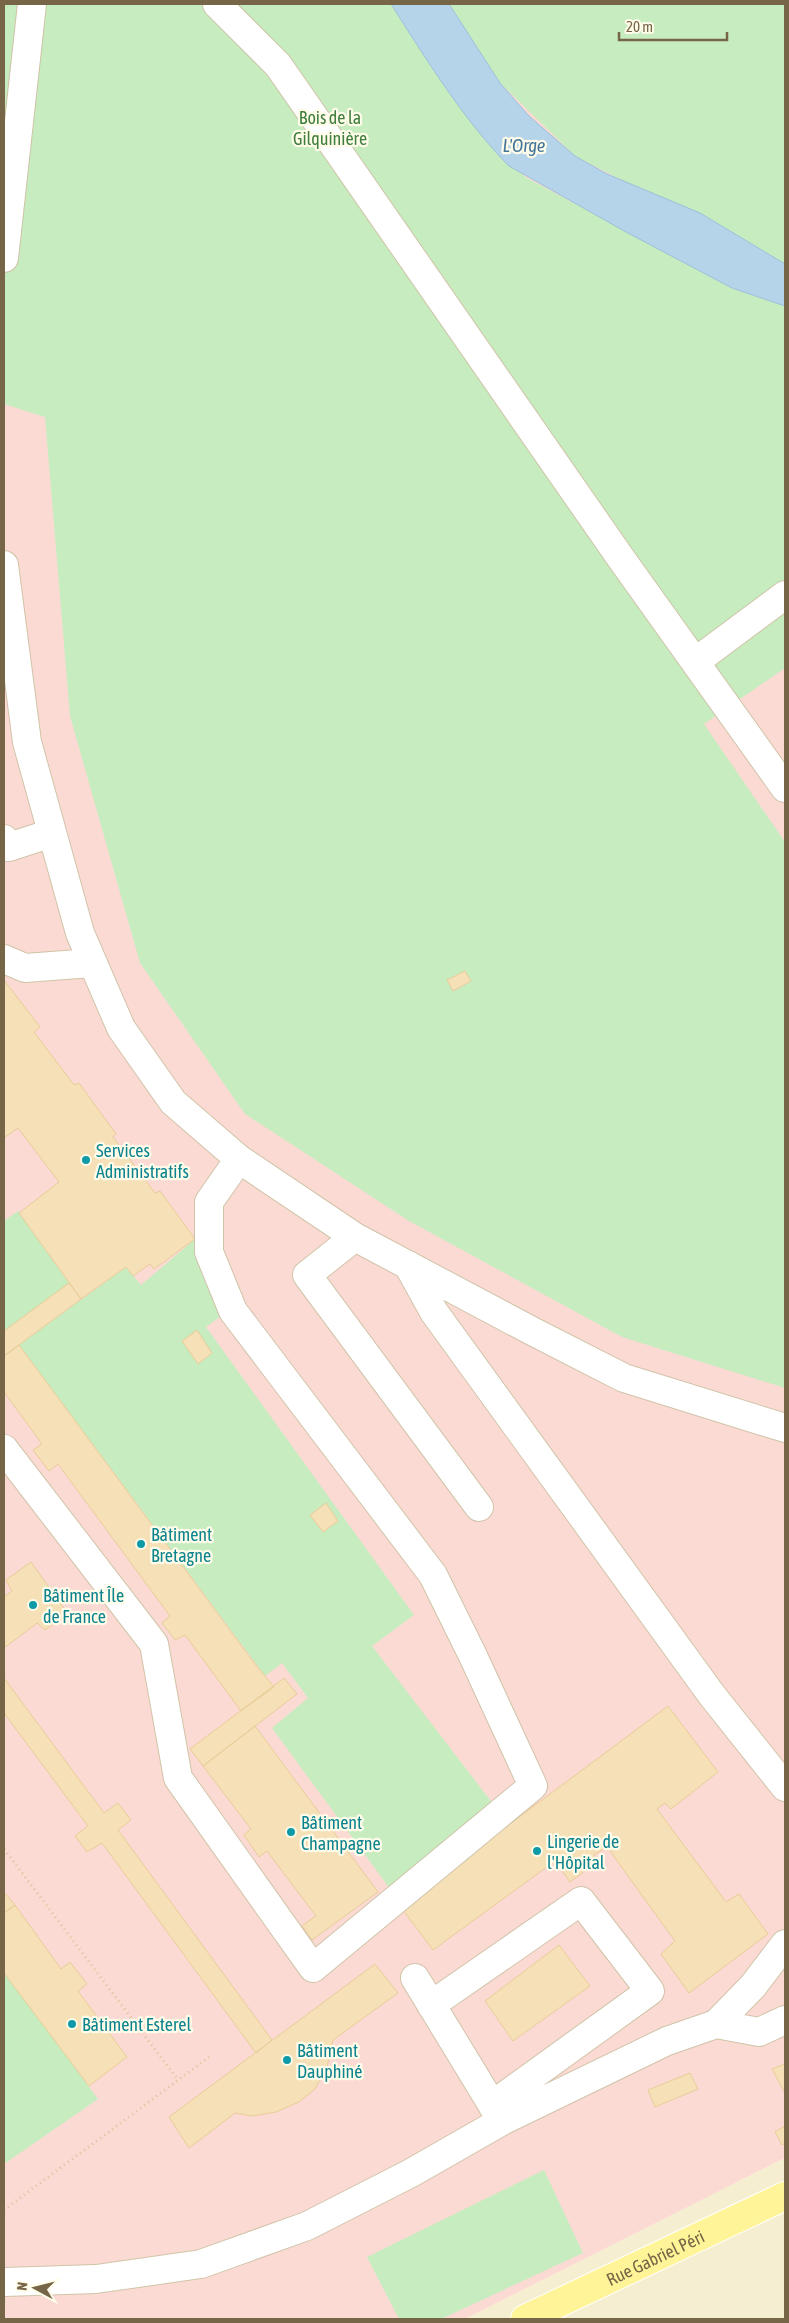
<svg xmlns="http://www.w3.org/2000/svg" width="789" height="2323" viewBox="0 0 789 2323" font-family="'Asap Condensed',sans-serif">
<rect width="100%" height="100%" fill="#fefae2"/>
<path fill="#f6eed0" d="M785 2158V2319H465Z"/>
<path fill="#fcdad4" d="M4 4H447L500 83 785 263V2158L465 2319H4Z"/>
<path fill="#c6ecc0" d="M4 4H391L446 87 497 154 527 178 732 288 785 306V668L704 724 785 842V1388L622 1337 409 1221 245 1114 140 963 70 716 45 417 4 404Z
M449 4H785V264L575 156 500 83Z
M18 1211 69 1283 4 1331V1221Z
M195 1239 221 1316 206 1327 414 1615 372 1646 497 1809 393 1893 272 1728 308 1698 282 1663 265 1676 19 1345 126 1267 141 1285Z
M4 1972 98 2099 4 2164Z
M544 2170 583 2253 441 2319H399L367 2257Z"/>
<path fill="#b5d4e9" stroke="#9bc0db" d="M391 4H449L500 83 529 116 575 156 607 174 700 213 785 264V306L732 288 626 232 509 166C465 122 424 56 391 4Z"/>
<path fill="#f5e0b8" stroke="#e9cc97" d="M465 971 471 981 453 991 447 980Z
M4 980 40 1027 34 1032 74 1085 79 1083 116 1134 113 1137 155 1193 160 1191 195 1239 154 1269 150 1264 133 1276 126 1267 81 1299 19 1213 59 1182 18 1128 4 1138Z
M69 1283 81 1299 4 1356V1331Z
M197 1330 212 1353 198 1364 182 1341Z
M19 1345 252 1660 274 1687 241 1711 185 1635 175 1640 162 1623 170 1616 58 1464 49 1471 33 1450 42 1444 4 1392V1356Z
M326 1503 338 1521 323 1532 310 1515Z
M31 1562 68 1614 45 1630 37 1623 4 1648V1597L12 1591 6 1580Z
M4 1678 104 1813 118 1803 131 1820 118 1830 272 2040 256 2053 102 1843 87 1852 75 1836 88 1826 4 1713Z
M284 1678 297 1694 203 1766 190 1749Z
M668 1706 718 1772 671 1809 665 1803 657 1809 726 1902 739 1894 768 1934 689 1993 661 1954 675 1941 607 1847 594 1855 598 1861 570 1882 555 1861 433 1950 400 1906Z
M255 1726 378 1892 312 1940 302 1926 316 1916 267 1851 259 1857 244 1835 251 1829 203 1766Z
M4 1892 15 1905 4 1913Z
M15 1905 61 1969 70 1962 87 1984 78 1991 127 2057 89 2086 4 1973V1913Z
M559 1945 590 1986 513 2041 485 2001Z
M375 1964 398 1993 333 2040 327 2067 315 2089 299 2102 276 2112 252 2116 235 2113 189 2148 169 2117Z
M785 2064V2093L772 2069Z
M690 2073 698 2089 655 2107 648 2090Z
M785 2126V2143L782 2145 775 2132Z"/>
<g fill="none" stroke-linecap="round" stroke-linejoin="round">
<defs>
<path id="minor" d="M217 4 278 65 620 557 785 788
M4 258 32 4
M4 565 27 742 80 933 121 1028 173 1102 239 1159 355 1237 532 1331 624 1378 785 1428
M695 662 785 595
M4 839 9 847 52 833
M4 959 25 968 92 963
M355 1237 307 1275 479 1507
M408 1265 434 1312 711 1694 785 1787
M4 1449 154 1644 178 1778 313 1968 533 1786 473 1656 433 1575 233 1311 209 1252V1202L239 1159
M415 1978 502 2121
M431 2005 581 1901 650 1991 492 2105
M716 2024 753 1986 785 1944
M4 2282 96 2279 201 2264 307 2226 411 2173 502 2121 667 2041 716 2024 759 2032 785 2020"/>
<g id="major">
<path id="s1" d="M525 2319 785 2196"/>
</g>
</defs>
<use href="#minor" stroke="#d0c4a8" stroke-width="30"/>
<use href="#major" stroke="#fff" stroke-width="30"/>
<path stroke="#dac49b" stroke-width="3" stroke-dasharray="1 4" stroke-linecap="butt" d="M4 1849 178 2080
M4 2210 209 2057"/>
<use href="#minor" stroke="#fff" stroke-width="28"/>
<use href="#major" stroke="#fff498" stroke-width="28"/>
</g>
<g fill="#0f9aa8" stroke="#fffcea" stroke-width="2">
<circle cx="86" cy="1160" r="5"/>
<circle cx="141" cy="1544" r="5"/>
<circle cx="33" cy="1605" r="5"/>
<circle cx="291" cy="1832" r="5"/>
<circle cx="537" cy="1851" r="5"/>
<circle cx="72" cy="2024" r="5"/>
<circle cx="287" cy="2060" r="5"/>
</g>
<g text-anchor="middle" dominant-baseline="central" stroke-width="4.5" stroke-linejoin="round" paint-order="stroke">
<g font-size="18" fill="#407e3e" stroke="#fffcea">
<text x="330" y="117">Bois de la<tspan x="330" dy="21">Gilquinière</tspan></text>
</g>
<g font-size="18" fill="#0d838f" stroke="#fffcea" text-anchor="start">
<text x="96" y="1150">Services<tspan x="96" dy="21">Administratifs</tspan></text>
<text x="151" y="1534">Bâtiment<tspan x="151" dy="21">Bretagne</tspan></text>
<text x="43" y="1595">Bâtiment Île<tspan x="43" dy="21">de France</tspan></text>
<text x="301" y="1822">Bâtiment<tspan x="301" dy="21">Champagne</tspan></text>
<text x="547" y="1841">Lingerie de<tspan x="547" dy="21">l'Hôpital</tspan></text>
<text x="82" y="2024">Bâtiment Esterel</text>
<text x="297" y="2050">Bâtiment<tspan x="297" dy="21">Dauphiné</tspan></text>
</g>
<g font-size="18" fill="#776547" stroke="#fffcea">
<text stroke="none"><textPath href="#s1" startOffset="144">Rue Gabriel Péri</textPath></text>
</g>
<g font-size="19" font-style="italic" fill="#44769b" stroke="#fffcea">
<text x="524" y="145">L'Orge</text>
</g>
</g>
<rect width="789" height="2323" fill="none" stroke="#776547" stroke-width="10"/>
<g transform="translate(35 2288) rotate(277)" stroke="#fffcea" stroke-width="4" paint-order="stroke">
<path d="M0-4L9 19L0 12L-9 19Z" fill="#776547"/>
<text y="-8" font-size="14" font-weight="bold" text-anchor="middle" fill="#776547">N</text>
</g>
<path d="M619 32v8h108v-8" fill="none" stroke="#776547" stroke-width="2.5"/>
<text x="626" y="32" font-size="15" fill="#776547" stroke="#fffcea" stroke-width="4" paint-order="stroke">20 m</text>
</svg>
